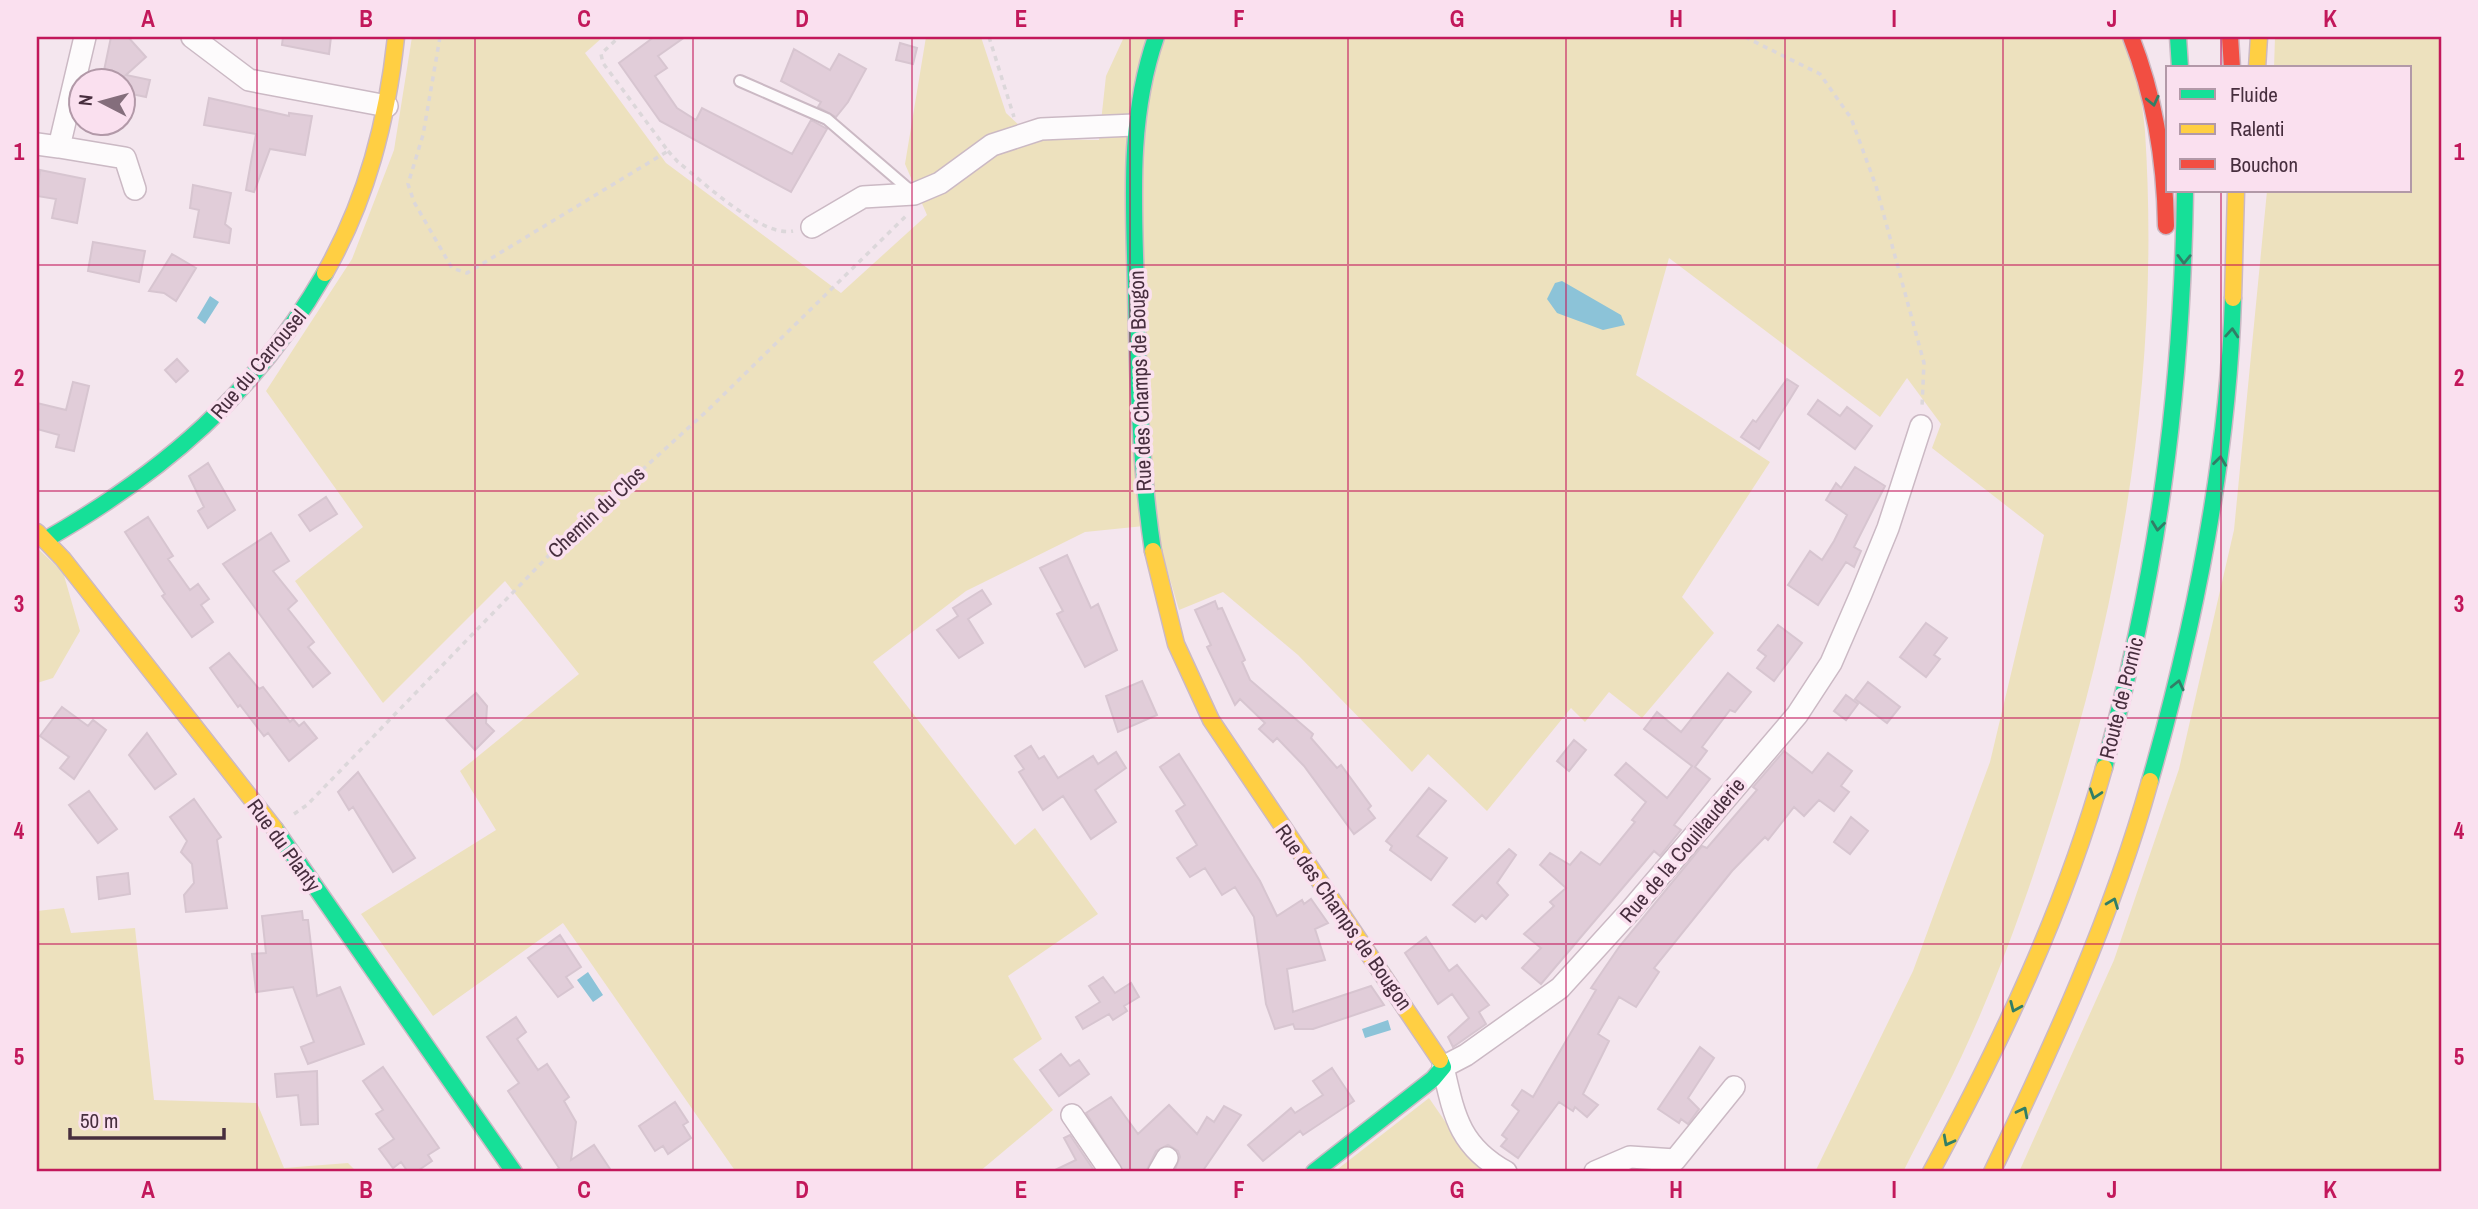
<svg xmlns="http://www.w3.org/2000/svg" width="2478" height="1209" viewBox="0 0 2478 1209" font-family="'Archivo Narrow',sans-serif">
<rect width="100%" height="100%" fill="#f4e6ee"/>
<path fill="#ede1be" d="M412 37H603L585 53 666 163 841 293 927 215 905 164 926 37H981L1006 113 1034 139 1099 140 1106 76 1124 37H2132C2136 68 2142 99 2145 131 2160 362 2125 581 2057 801 2032 882 2004 963 1969 1040 1949 1085 1925 1128 1903 1172H1815L1913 971 1990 762 2044 535 1932 448 1941 424 1907 378 1880 417 1669 258 1636 375 1770 462 1682 597 1714 633 1642 718 1609 692 1585 722 1571 708 1487 811 1428 754 1412 772 1298 655 1223 592 1179 610 1154 525 1085 532 966 591 873 662 1015 845 1035 828 1098 914 1008 976 1042 1039 1013 1059 1053 1110 979 1172H736L563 923 433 1016 361 914 496 830 460 771 579 674 505 581 383 703 295 581 363 527 266 391 352 259 394 150Z
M2275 37H2441V1172H2019L2114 960 2179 769 2234 530 2267 191H2410V68H2274Z
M37 548 63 572 80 631 53 678 37 683Z
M64 908 71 933 135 928 154 1100 257 1103 284 1168 348 1163 357 1172H37V911Z
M1429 1098 1473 1162 1489 1172H1334Z"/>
<path fill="#8cc3d8" d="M1562 281 1621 315 1625 325 1603 330 1557 313 1547 299 1555 283Z
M210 296 219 302 205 324 197 318Z
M588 972 603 995 593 1002 577 980Z
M1388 1020 1391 1030 1365 1038 1362 1029Z"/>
<path fill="#e1cdd9" stroke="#d7c5d0" stroke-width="2" d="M111 37H128L146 57 126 75 150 80 146 97 122 92V78L102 80Z
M283 37H331L329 54 282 45Z
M654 37H685L658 56 667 68 655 76 677 108 696 120 702 108 792 154 811 120 827 129 791 192 660 121 619 63Z
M900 43 917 48 913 64 896 60Z
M794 49 830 70 839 54 866 69 848 102 836 117 818 107 821 102 781 81Z
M209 98 289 116V113L312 116 305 155 270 149 254 192 246 190 256 134 204 125Z
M40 170 85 179 77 223 52 218 56 199 37 196Z
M193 185 231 193 225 224 231 229 229 243 194 237 199 210 190 208Z
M93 242 145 251 139 282 88 271Z
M172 254 196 268 176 301 164 293 149 291Z
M177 359 188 371 176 382 165 370Z
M1787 379 1798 386 1759 449 1741 437 1753 420 1756 422Z
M73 382 89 386 74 451 56 447 59 435 37 429V403L66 410Z
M1818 400 1840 416 1847 407 1872 426 1855 449 1808 414Z
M208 463 235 510 208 528 198 511 204 507 189 476Z
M1855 467 1885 486 1854 547 1861 551 1854 567 1846 562 1818 605 1788 585 1810 551 1822 560 1834 541 1847 515 1826 500 1836 483 1841 488Z
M326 497 337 514 310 531 299 515Z
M148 517 173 556 168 559 190 590 198 584 209 599 201 605 213 622 192 637 162 596 165 594 125 532Z
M271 533 289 561 273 571 297 601 288 609 314 642 308 647 330 673 313 687 223 564Z
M1067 555 1091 608 1098 604 1117 650 1085 667 1057 614 1063 611 1040 568Z
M982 590 991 604 968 619 983 643 959 658 937 630 958 616 953 608Z
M1215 601 1218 609 1222 608 1245 660 1242 662 1250 680 1313 734 1311 738 1337 768 1341 765 1371 806 1368 809 1375 818 1354 834 1304 766 1277 738 1273 742 1259 729 1265 723 1240 699 1235 705 1207 647 1211 645 1195 610Z
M1926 623 1947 638 1934 655 1940 659 1926 677 1900 657Z
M1778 625 1802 643 1774 681 1757 668 1766 656 1758 650Z
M229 653 259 689 263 687 290 722 293 719 299 726 304 722 317 738 289 761 268 733 264 736 240 705 238 707 210 668Z
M1728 673 1751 692 1735 712 1730 710 1702 747 1707 751 1695 767 1710 779 1674 825 1681 830 1660 856 1654 851 1541 984 1522 968 1541 948 1524 934 1554 906 1550 902 1566 888 1540 865 1550 853 1570 865 1581 852 1600 865 1635 822 1632 820 1646 802 1615 775 1626 763 1667 798 1692 766 1644 729 1657 712 1681 732Z
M1142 681 1157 715 1118 732 1106 696Z
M1868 682 1900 707 1887 723 1855 699Z
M476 693 487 706 486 723 494 731 475 750 446 719Z
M1846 695 1858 704 1846 720 1834 711Z
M62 707 88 726 93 720 106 730 74 779 60 768 69 757 40 736Z
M147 733 176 774 155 789 129 755Z
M1574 740 1586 750 1569 771 1557 761Z
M1031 746 1039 759 1044 756 1058 778 1093 756 1098 764 1116 752 1126 768 1095 790 1116 822 1091 839 1063 796 1043 810 1019 772 1024 769 1015 756Z
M1784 751 1812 773 1828 753 1852 771 1841 786 1849 792 1834 811 1819 800 1804 816 1794 807 1768 840 1765 837 1732 871 1654 968 1659 972 1636 1007 1619 997 1598 1034 1609 1041 1583 1094 1598 1105 1587 1117 1575 1107 1573 1111 1559 1102 1518 1158 1501 1146 1507 1139 1502 1135 1519 1111 1512 1105 1522 1090 1533 1097 1596 990 1591 988 1619 947 1702 846 1707 848 1757 790 1753 787Z
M1179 754 1260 881 1277 916 1302 900 1304 904 1311 899 1328 923 1315 929 1325 960 1287 969 1293 1012 1371 986 1384 1005 1313 1029H1295L1293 1024 1275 1029 1266 1004 1254 917 1235 887 1222 895 1205 868 1190 877 1177 858 1197 845 1176 811 1185 805 1160 767Z
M358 772 415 858 393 872 353 807 349 810 338 792Z
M1429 788 1446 801 1417 836 1447 858 1431 880 1390 850 1392 846 1386 841Z
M89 791 117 829 98 843 69 805Z
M194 799 221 837 217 840 227 908 186 912 184 895 194 883 192 864 181 852 187 841 170 817Z
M1851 817 1868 831 1850 854 1834 842Z
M1509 849 1516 855 1497 883 1508 895 1486 919 1482 915 1475 922 1453 905Z
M128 873 130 894 99 899 97 877Z
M302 911 303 920H308L317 996 340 987 364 1044 308 1064 301 1047 314 1042 293 987 256 992 252 954 266 953 262 916Z
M560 935 581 967 566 977 573 987 558 997 528 958Z
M1426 937 1449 971 1457 965 1489 1005 1479 1012 1486 1024 1453 1047 1448 1037 1469 1018 1452 994 1438 1004 1405 953Z
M1103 977 1115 993 1131 983 1139 997 1124 1006 1127 1011 1113 1020 1109 1014 1083 1029 1076 1017 1100 1002 1089 986Z
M516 1017 526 1032 517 1039 538 1070 547 1064 569 1097 564 1101 576 1122 571 1160 594 1145 612 1172H553L559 1168 508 1091 519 1083 487 1037Z
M1700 1047 1714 1058 1688 1098 1699 1109 1688 1124 1681 1119 1679 1123 1658 1109Z
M1061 1054 1070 1066 1079 1060 1089 1074 1059 1096 1040 1070Z
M383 1067 439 1148 428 1155 432 1161 416 1172H408L401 1162 393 1168 379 1149 394 1139 376 1114 383 1110 363 1081Z
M1332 1068 1354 1101 1303 1135 1300 1131 1263 1161 1248 1145 1291 1108 1295 1113 1323 1095 1313 1081Z
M317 1071 318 1124 301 1125 298 1095 277 1097 275 1074Z
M1111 1097 1138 1134 1169 1105 1197 1134 1207 1117 1214 1122 1224 1106 1241 1115 1202 1172H1174L1180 1157 1178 1151 1168 1145 1156 1151 1146 1172H1124L1086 1113Z
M675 1102 688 1122 683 1125 691 1138 668 1154 663 1146 655 1151 639 1126Z
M1070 1135 1095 1172H1051L1076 1160 1064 1138Z"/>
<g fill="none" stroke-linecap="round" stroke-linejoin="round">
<defs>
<path id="lane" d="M740 81 827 119 912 192"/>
<path id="street" d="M192 37 249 80 387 106
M37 144 59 147 85 37
M59 147 125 158 135 189
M812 227 863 197 914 194 940 183 992 145 1041 129 1134 125
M1072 1115 1111 1172
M1159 1172 1167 1158
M1506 1172C1459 1146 1454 1115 1443 1067L1466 1055 1560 988 1630 911 1797 715 1831 663 1861 594 1888 528 1921 426
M1595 1172 1630 1157 1675 1160 1734 1087"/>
<path id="fast" d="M2178 37 2180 68
M45 540C164 472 256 393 325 273
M1153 551C1140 465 1138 378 1136 291 1134 204 1127 121 1156 37
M2104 768C2158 571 2182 395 2185 191
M2150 781C2195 624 2228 462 2233 298
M275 829 514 1172
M1314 1172 1433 1079 1443 1067 1440 1060"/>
<path id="slow" d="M2257 68 2259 37
M325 273C367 199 387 121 396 37
M2233 298 2236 191
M37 532 63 559 275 829
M1153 551 1176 644 1211 720 1440 1060
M1931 1172C2001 1043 2064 910 2104 768
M1992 1172C2053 1045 2112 917 2150 781"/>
<path id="jam" d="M2131 37C2155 98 2165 160 2166 226
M2230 37 2232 68"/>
</defs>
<use href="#lane" stroke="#cbb9c4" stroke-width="14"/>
<use href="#street" stroke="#cbb9c4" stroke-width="24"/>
<use href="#fast" stroke="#cbb9c4" stroke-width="19"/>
<use href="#slow" stroke="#cbb9c4" stroke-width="19"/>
<use href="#jam" stroke="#cbb9c4" stroke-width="19"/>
<path stroke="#dcd7da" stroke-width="3.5" stroke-dasharray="5 5" stroke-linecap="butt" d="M440 37 423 135 408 184 414 202 452 268 467 273 668 151 603 63 601 54 619 37
M989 37 1014 117
M1745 37 1820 74 1851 118 1876 186 1924 363 1922 407
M668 151 678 162C703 182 762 238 793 231
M294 814 307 805 555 549 708 410 906 216"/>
<use href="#lane" stroke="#fdfbfc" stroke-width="10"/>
<use href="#street" stroke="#fdfbfc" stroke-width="21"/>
<use href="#fast" stroke="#16e098" stroke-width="16"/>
<use href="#slow" stroke="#ffcf43" stroke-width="16"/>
<use href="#jam" stroke="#f24e42" stroke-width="16"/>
</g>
<defs><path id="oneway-chevron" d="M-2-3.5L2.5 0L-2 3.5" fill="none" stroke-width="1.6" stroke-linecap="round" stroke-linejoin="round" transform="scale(1.75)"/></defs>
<g stroke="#317e66">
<use href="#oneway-chevron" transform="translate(2153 101) rotate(77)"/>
<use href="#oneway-chevron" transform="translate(2184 259) rotate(91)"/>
<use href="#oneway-chevron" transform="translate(2232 333) rotate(-86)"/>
<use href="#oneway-chevron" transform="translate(2220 461) rotate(-83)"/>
<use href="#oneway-chevron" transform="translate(2158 526) rotate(97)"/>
<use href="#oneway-chevron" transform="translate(2178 685) rotate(-77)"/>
<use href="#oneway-chevron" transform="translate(2095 794) rotate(108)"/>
<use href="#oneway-chevron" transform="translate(2113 903) rotate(-69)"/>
<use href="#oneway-chevron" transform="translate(2015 1007) rotate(114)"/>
<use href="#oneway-chevron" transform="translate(2023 1112) rotate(-63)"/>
<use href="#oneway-chevron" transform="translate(1948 1141) rotate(118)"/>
</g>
<path fill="none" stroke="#c2185b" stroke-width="2" stroke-opacity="0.55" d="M257 37V1172M475 37V1172M693 37V1172M912 37V1172M1130 37V1172M1348 37V1172M1566 37V1172M1785 37V1172M2003 37V1172M2221 37V68M2221 191V1172M37 265H2441M37 491H2441M37 718H2441M37 944H2441"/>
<g text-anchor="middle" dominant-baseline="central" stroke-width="7" stroke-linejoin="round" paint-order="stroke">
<g font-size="21" fill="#472e3e" stroke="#fae0ef">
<text transform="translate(258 364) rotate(-50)">Rue du Carrousel</text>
<text transform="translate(1140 381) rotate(-92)">Rue des Champs de Bougon</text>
<text transform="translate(596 512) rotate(-43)">Chemin du Clos</text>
<text transform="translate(2121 698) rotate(-76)">Route de Pornic</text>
<text transform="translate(284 845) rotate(54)">Rue du Planty</text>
<text transform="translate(1682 850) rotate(-50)">Rue de la Couillauderie</text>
<text transform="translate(1344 917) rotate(55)">Rue des Champs de Bougon</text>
</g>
</g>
<rect width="2478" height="1209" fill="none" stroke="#fae0ef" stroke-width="77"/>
<rect x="2166" y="66" width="245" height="126" fill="#fae0ef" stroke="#b299a8" stroke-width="2"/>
<rect x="2180" y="89" width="35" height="10" fill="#16e098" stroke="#b299a8" stroke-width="2"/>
<text x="2230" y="102" font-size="21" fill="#472e3e">Fluide</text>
<rect x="2180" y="124" width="35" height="10" fill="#ffcf43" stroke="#b299a8" stroke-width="2"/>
<text x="2230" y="136" font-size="21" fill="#472e3e">Ralenti</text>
<rect x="2180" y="159" width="35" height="10" fill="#f24e42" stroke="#b299a8" stroke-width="2"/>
<text x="2230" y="172" font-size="21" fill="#472e3e">Bouchon</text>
<g transform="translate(102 102) rotate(276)"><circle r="33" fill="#fae0ef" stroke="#b299a8" stroke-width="2"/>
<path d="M0-5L12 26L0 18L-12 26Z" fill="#846e7c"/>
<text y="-10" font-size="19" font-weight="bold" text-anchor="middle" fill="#472e3e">N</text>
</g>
<path d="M70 1128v10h154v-10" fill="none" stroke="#472e3e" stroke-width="3.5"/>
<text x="80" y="1128" font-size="21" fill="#472e3e" stroke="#fae0ef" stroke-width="5" paint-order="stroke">50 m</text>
<rect x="38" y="38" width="2402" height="1132" fill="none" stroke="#c2185b" stroke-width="2.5"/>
<g font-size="23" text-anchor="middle" font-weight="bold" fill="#c2185b">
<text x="148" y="27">A</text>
<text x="366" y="27">B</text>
<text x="584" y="27">C</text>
<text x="802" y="27">D</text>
<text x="1021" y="27">E</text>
<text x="1239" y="27">F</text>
<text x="1457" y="27">G</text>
<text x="1676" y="27">H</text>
<text x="1894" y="27">I</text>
<text x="2112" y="27">J</text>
<text x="2330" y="27">K</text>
<text x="19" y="160">1</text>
<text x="2459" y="160">1</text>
<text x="19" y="386">2</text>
<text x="2459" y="386">2</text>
<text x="19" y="612">3</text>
<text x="2459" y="612">3</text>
<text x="19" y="839">4</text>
<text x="2459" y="839">4</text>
<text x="19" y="1065">5</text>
<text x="2459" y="1065">5</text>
<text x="148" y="1198">A</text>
<text x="366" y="1198">B</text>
<text x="584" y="1198">C</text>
<text x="802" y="1198">D</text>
<text x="1021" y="1198">E</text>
<text x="1239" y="1198">F</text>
<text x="1457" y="1198">G</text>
<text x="1676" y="1198">H</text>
<text x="1894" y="1198">I</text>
<text x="2112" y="1198">J</text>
<text x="2330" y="1198">K</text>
</g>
</svg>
